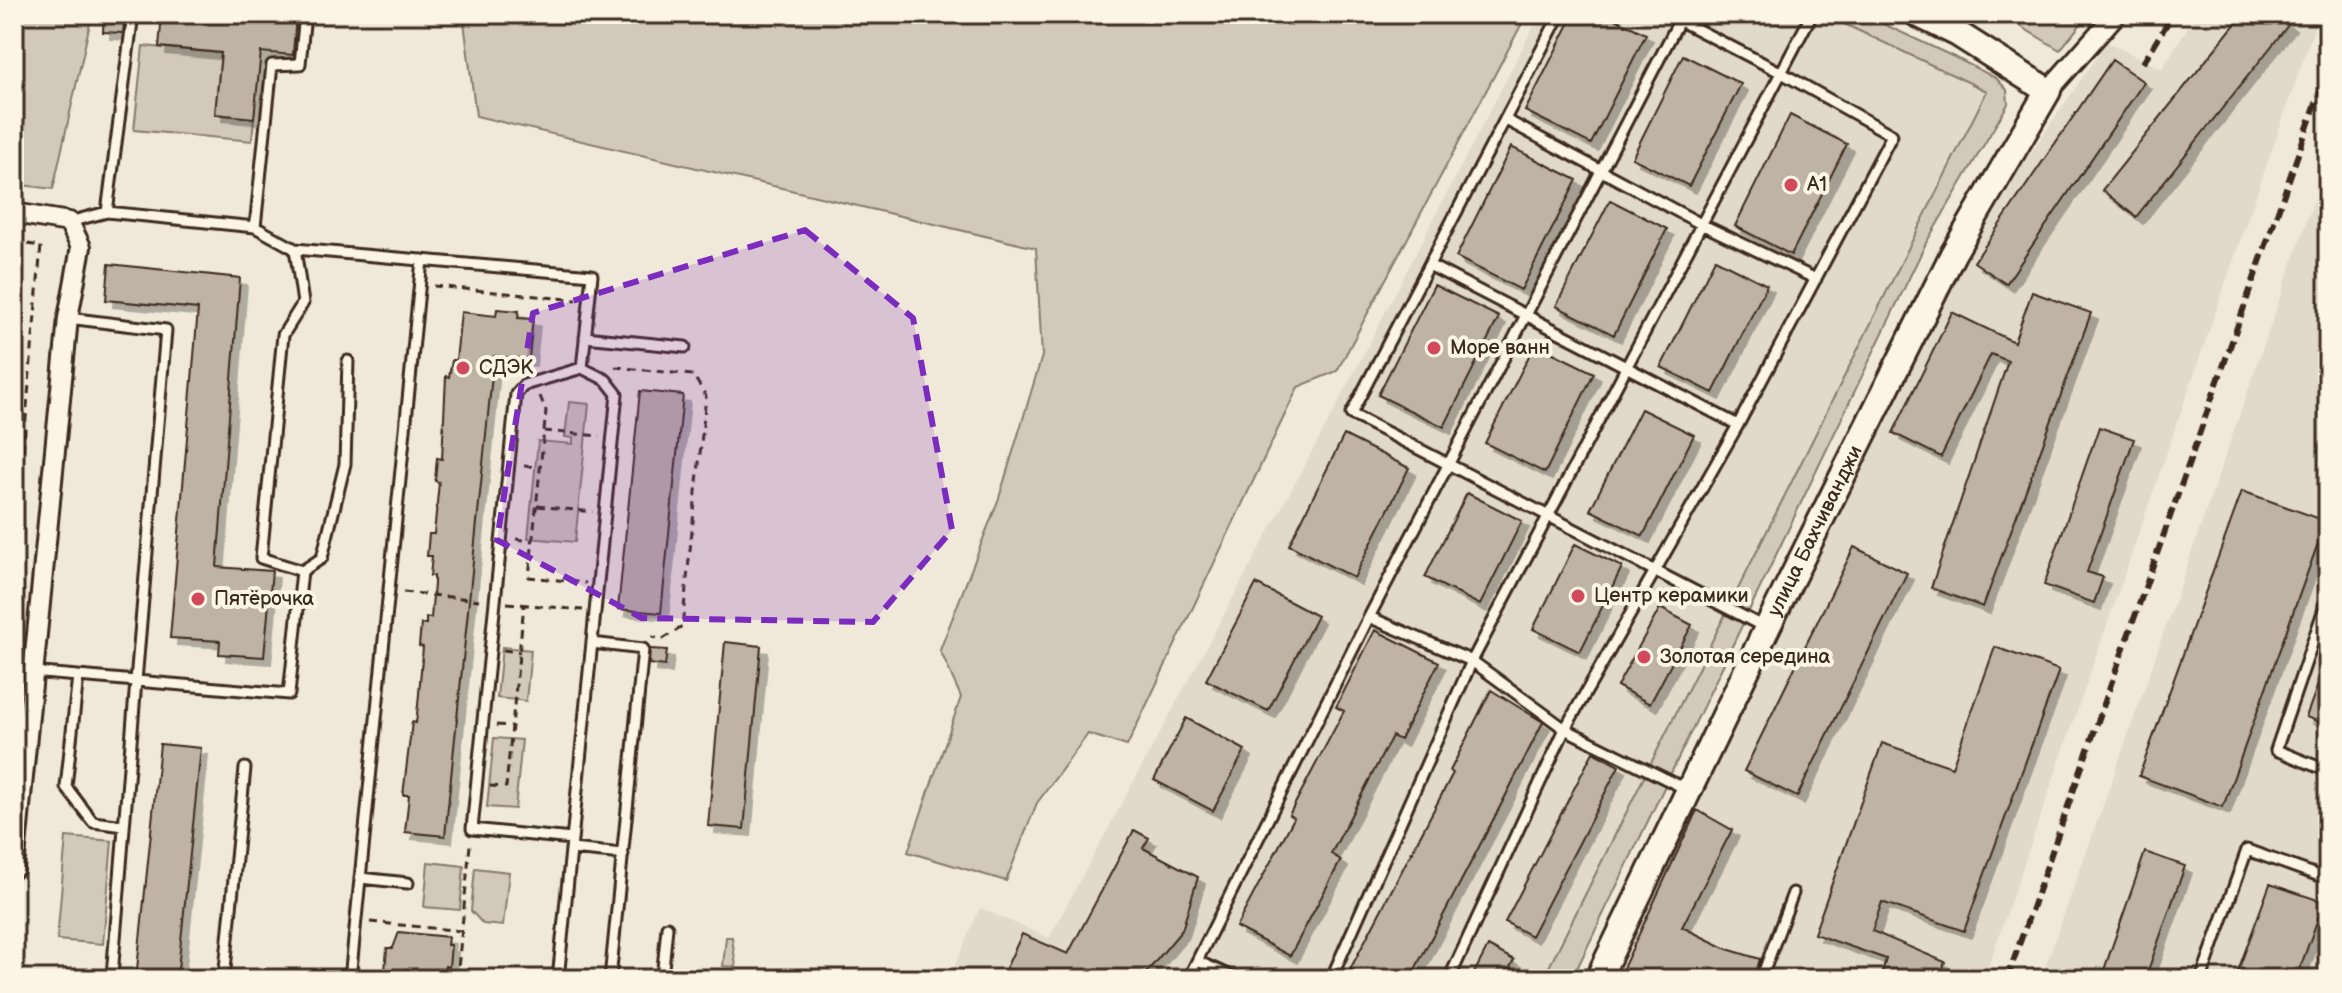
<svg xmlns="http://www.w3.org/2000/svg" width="2342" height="993" viewBox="0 0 2342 993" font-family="'Balsamiq Sans',sans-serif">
<defs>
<filter id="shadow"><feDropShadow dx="7" dy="7" stdDeviation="0" flood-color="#0004"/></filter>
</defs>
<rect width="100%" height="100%" fill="#f0e9d9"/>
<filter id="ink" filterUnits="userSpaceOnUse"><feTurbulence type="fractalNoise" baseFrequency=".0125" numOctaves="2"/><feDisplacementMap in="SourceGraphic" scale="16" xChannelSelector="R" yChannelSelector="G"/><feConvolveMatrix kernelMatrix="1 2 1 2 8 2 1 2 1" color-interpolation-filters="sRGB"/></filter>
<g filter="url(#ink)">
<path fill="#e1d9c9" d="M1540 14H1823L1987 90 1543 979H949L980 908 1049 938 1333 413Z
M2196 14H2319L1984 979H1616L1948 273 2107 42 2162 69Z
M2328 160V979H2041L2126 741Z"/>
<path fill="#d2c9ba" stroke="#867a6c" stroke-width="2" d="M14 14H92L53 189 14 184Z
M463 14H1527L1337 371 1298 387 1127 746 1088 734 1037 803 1006 881 908 852 961 697 940 650 999 498 1042 356 1036 248 476 116Z
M1823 14H1862L1954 57 1996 78 2007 90 2008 104 1926 243 1572 979H1543L1987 91Z
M2000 14H2089L2060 50Z
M143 46 221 53 215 114 254 118 252 141 134 130Z
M569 402 589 404 575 542 528 538 538 441 573 444V438L565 437Z
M502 647 531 650 526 701 497 698Z
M494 738 522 740 515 809 487 807Z
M66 837 112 841 103 944 57 940Z
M428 862 464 866 460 910 424 907Z
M475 868 509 872 503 926 483 924 471 911Z
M726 937H732L736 967 723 966Z"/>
<path fill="#beb3a4" stroke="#3b2a1e" stroke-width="2" filter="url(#shadow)" d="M104 14H125L123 33 103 32Z
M162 14 261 21 262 14H296L293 55 261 52 254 118 215 114 221 53 159 47Z
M1574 14H1605L1646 34 1591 144 1525 111Z
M2243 14H2276L2289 24 2136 217 2102 190Z
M1683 55 1741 84 1689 186 1632 158Z
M2112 60 2144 82 2006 284 1974 262Z
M1790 115 1847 144 1791 255 1735 226Z
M1511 147 1577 180 1521 290 1456 257Z
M1610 200 1667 229 1614 335 1556 306Z
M1715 259 1767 285 1713 393 1661 367Z
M109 264 240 278 217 567 272 571 264 657 219 654 220 641 170 638 198 309 106 300Z
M1434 285 1499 317 1444 427 1378 395Z
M2032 292 2091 313 1983 607 1931 588 2008 361 1991 354 1941 457 1893 433 1952 312 2014 342Z
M497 309 519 311 518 318 533 319 529 359 494 356 445 836 405 832 409 795H403L412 722 416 723 418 705 423 647 419 646 421 624H426V618H431L434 584V576H430L432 556H427L429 534H434L439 482 435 481 437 458 442 459 446 376 449 377 452 360H456L461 312 496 316Z
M1535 344 1594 373 1545 473 1485 443Z
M640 391 683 395 661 613 618 609Z
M1641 409 1694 435 1643 536 1590 510Z
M2099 427 2134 439 2087 572 2103 577 2094 603 2044 585Z
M1344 435 1409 468 1354 578 1289 545Z
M2242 491 2326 521 2223 807 2139 776Z
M1467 493 1522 521 1480 605 1425 577Z
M1575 544 1622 567 1580 652 1533 629Z
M1854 547 1907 573 1797 797 1744 771Z
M1256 584 1317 616 1268 711 1206 680Z
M1660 608 1692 625 1650 704 1617 686Z
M1375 630 1439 662 1400 740 1392 736 1331 854 1341 860 1290 956 1236 927 1294 818 1289 815 1344 711 1336 707Z
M725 642 761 646 744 829 708 826Z
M1995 647 2059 670 1964 931 1882 902 1872 931 1945 962 1939 979H1880L1886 959 1814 934 1882 743 1952 767Z
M650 649 667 650 665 666 649 664Z
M2326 663H2328V725L2306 717Z
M1491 690 1543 722 1504 799 1410 979H1345L1453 773 1450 771Z
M1186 718 1245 750 1213 811 1154 780Z
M160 744 201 748 177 979H136Z
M1593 752 1619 766 1531 936 1505 922Z
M1697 810 1732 830 1682 927 1727 949 1760 959 1754 979H1618Z
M1134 830 1149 838 1143 848 1198 877 1182 930 1141 979H1030L1006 968 1022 934 1068 954Z
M2145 852 2185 866 2145 979H2129L2104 970Z
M2270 884 2324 902 2296 979H2235Z
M399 932 448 937 447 945H451L449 967 445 966 444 979H389L390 972 385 971 387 948H393Z
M1488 946 1514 960 1504 979H1471Z"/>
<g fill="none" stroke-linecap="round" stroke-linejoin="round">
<defs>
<path id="service" d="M1560 14 1351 414 1764 627
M1506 120 1701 224 1816 279
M107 212 133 14
M69 222 107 212 255 227 295 249 303 303 283 335 261 558 302 571 322 558 345 464 348 361
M255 227 272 65 300 64 305 14
M295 249 592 275 582 368 606 380 617 394 558 979
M1429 265 1738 425
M585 337 685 347
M2328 597 2276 750 2328 771
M1369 617 1472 661 1565 729 1688 790
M592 643 643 649 610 979
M31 672 136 681 166 330 68 318
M78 676 66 787 93 822 124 826
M572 839 472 829 516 394 524 385 582 368
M571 849 623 854
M360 878 408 883
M1197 961 1237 979
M112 976 136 681 289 694 302 571
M224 979 245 768
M350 979 422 260
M662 979 667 927
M1188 979 1369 617 1679 21
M1331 979 1472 661 1812 14
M1449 979 1565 729 1738 425 1892 135 1780 72 1667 14
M1761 979 1793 893
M1830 979 1831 978
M2201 979 2247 850 2328 879
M2323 979 2328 965"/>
<path id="minor" d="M2048 91 2116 14
M14 213 69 222 81 247 68 318 14 868"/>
<g id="secondary">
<path id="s1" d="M1598 979 1767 628 1953 254 2048 91 1958 34 1917 14"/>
</g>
</defs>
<use href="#service" stroke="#3b2a1e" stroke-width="15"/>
<use href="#minor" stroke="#3b2a1e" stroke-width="24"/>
<use href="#secondary" stroke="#3b2a1e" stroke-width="30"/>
<path stroke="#3b2a1e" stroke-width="3" stroke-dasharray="8 6" stroke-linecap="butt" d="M14 242 41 246 14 556
M434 286 577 300
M615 367 693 375 706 396 682 627 663 639 652 637
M540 396 546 411 529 577 586 583
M544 431 600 436
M524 466 540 467
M537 506 593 512
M516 539 533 541
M403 592 479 600
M507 603 583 610
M503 650 520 652
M496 725 512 726
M490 786 506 787 524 604
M370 922 462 931
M457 979 470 845"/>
<use href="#service" stroke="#fcf5e5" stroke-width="9"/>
<use href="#minor" stroke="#fcf5e5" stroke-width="18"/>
<use href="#secondary" stroke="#fcf5e5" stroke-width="24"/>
<path stroke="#3b2a1e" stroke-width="6" stroke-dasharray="12 6" stroke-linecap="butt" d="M2143 63 2173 14
M2007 979 2328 69"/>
</g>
</g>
<path fill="#7b2cbf" fill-opacity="0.2" stroke="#7b2cbf" stroke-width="6" stroke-dasharray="16 10" stroke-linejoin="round" d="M805 230 913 318 952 530 873 622 642 618 497 540 533 313Z"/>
<g fill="#d1495b" stroke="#fcf5e5" stroke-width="3">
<circle cx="1791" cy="185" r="8"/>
<circle cx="1434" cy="348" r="8"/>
<circle cx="463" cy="368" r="8"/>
<circle cx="1578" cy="596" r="8"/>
<circle cx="198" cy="599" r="8"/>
<circle cx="1644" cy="657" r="8"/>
</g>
<g text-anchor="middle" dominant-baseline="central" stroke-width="8" stroke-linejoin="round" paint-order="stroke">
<g font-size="20" fill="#3b2a1e" stroke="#fcf5e5" text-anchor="start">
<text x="1807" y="185">A1</text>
<text x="1450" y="348">Море ванн</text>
<text x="479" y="368">СДЭК</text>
<text x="1594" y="596">Центр керамики</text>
<text x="214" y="599">Пятёрочка</text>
<text x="1660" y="657">Золотая середина</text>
</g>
<g font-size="20" fill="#3b2a1e" stroke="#fcf5e5">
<text stroke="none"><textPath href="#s1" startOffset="498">улица Бахчиванджи</textPath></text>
</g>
</g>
<rect width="2342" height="993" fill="none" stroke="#fcf5e5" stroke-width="48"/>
<rect x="24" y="24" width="2294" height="945" fill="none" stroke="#3b2a1e" stroke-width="3" filter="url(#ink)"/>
</svg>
